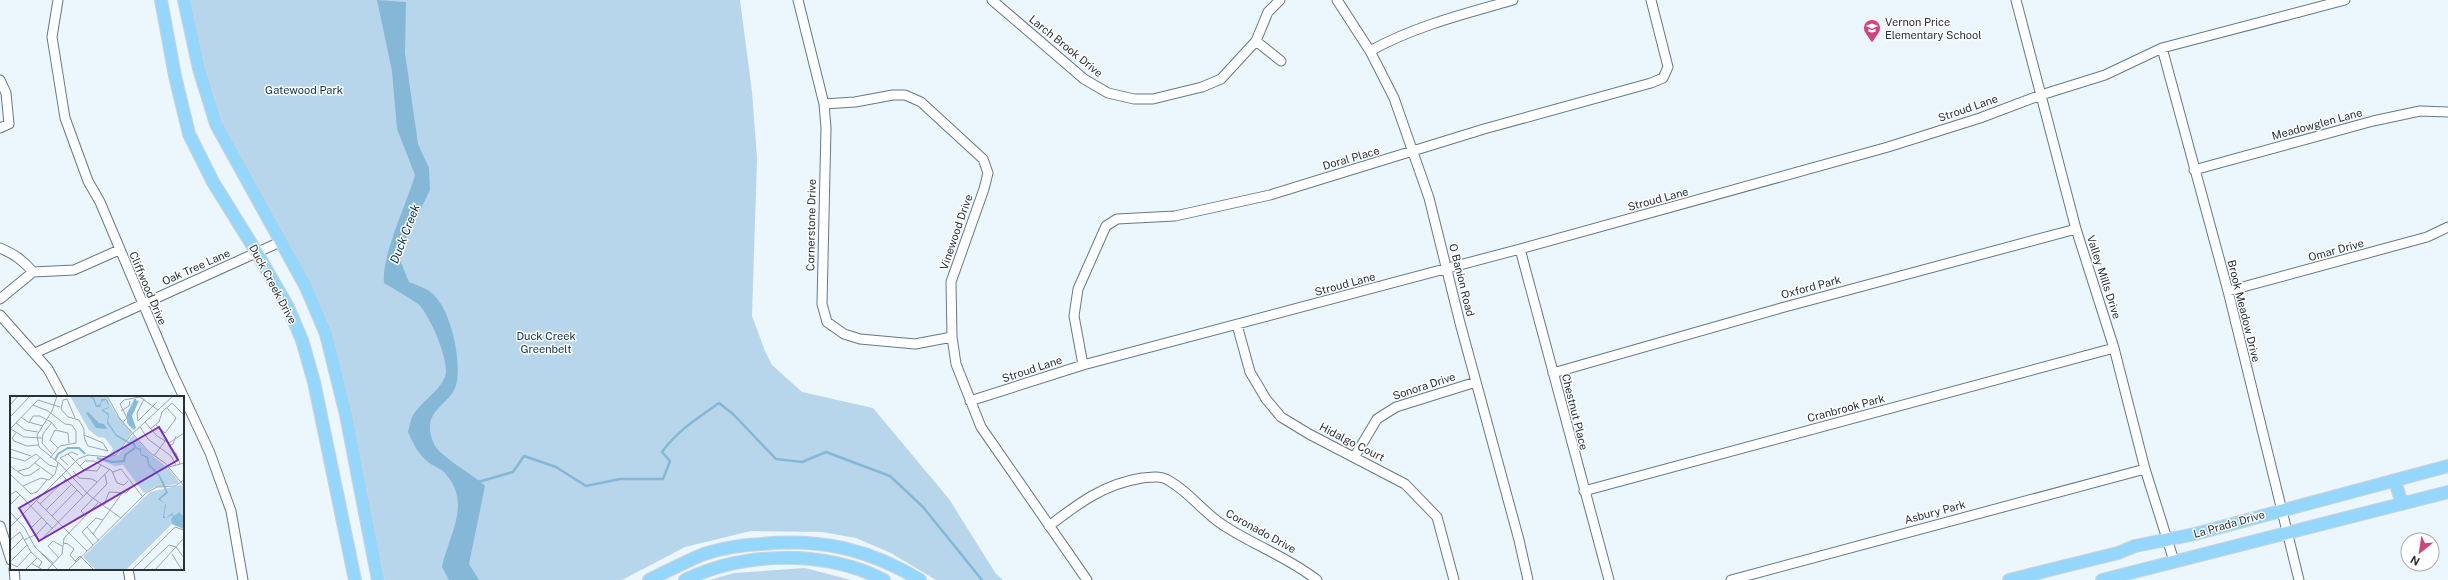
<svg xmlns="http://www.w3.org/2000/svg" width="2448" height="580" viewBox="0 0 2448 580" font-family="'Public Sans',sans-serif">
<rect width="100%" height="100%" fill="#ecf6fd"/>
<path fill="#b7d6eb" d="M190 0H740L752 92 757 158 752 316 765 351 772 365 802 392 873 408 949 499 996 574 1003 580H936L891 553 856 538 822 532 751 531 685 547 622 580H385L327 322 225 132 211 98Z
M805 568 851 580H710L734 573Z"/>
<path fill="#85b7d6" d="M377 0 406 2 405 53 418 144 429 168 430 190 406 239 400 260 409 282C416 285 423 287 429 291 450 304 461 357 457 381 453 407 418 408 434 444 440 457 473 474 485 486L469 564 479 580H449L442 567C449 533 473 503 444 472 440 468 433 466 428 462 418 454 413 443 408 432 409 428 410 422 412 417 420 402 438 393 445 377 451 363 429 313 418 304 407 296 395 290 384 283 381 257 407 203 415 175L397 129 392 71Z"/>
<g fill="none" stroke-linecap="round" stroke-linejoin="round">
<path stroke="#85b7d6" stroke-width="2.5" d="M478 482 513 472 524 456 556 467 586 486 620 479H663L670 461 662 452C678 430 697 419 719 403L733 414 776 459 802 462 826 452 890 476 923 507 982 580"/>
<defs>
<path id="minor" d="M58 0 52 37 65 118 88 181 100 202 172 372 210 453 231 511 243 580
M798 0 824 104 826 128 822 304 827 322 844 334 860 339 915 344 952 337
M992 0 1084 79 1108 93 1134 99H1153L1202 87 1221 79 1256 41 1268 12 1280 0
M1337 0 1370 51 1394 98 1429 198 1460 323 1519 540 1528 580
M2016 0 2076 229 2114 348 2145 469 2174 561
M1256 41 1281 61
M2162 48 2228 291 2299 580
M1370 51C1415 26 1464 14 1513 0
M0 80 6 93 9 124 0 128
M824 104 855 102 893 95H905L921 102 983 159 988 173 984 189 951 282 952 337 956 364 981 427 1087 580
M2194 170 2373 121 2420 111 2448 112
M0 248C14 254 23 260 33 272
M1520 249 1609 580
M2228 291 2427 237 2448 227
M0 299 33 272 74 270 119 250
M0 315 48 369 63 397
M1237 325 1250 372 1266 399 1281 417 1309 434 1405 484 1437 517 1454 580
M35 353 280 242
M1083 365 1074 316 1078 289 1106 226 1117 219 1175 216 1270 195 1484 129 1651 83 1663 78 1668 67 1651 0
M1553 373 1781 308 2076 229
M970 401 1083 365 1520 249 1888 147 1980 118 2041 95 2105 75 2162 48 2345 0
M1355 456 1377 419 1396 407 1476 382
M1584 491 2114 348
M0 526 11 560
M1049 526C1079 503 1104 484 1142 478 1153 477 1162 475 1171 482 1190 493 1204 513 1223 525 1253 545 1288 557 1317 580
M14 569 15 580
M128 569 130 580
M1731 580 2145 469"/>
<path id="major" d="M161 0 175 76 189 134 213 182 257 253 288 307 302 340 314 382 355 580
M184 0 199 69 216 124 306 287 326 334 346 415 378 580
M2395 481 2402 504
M649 580C667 571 685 562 704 554 722 548 742 545 761 544 820 538 869 549 920 580
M685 580C744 551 825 550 884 580
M2009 580 2118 553 2135 546 2195 534 2448 466
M2102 580 2448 492"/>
</defs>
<use href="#minor" stroke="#637a89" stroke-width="11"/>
<use href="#major" stroke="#cfd2d3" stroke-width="14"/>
<use href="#minor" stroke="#fff" stroke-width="9"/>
<use href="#major" stroke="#95d7fc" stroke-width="12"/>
</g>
<defs>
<symbol id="school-pin" viewBox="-11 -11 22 30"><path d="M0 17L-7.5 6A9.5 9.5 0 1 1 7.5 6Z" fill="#ce4580" stroke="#fff"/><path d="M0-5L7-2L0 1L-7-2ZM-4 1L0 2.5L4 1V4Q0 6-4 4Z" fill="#fff"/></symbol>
</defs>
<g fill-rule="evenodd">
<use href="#school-pin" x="1862" y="18" width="20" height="27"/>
</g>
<g text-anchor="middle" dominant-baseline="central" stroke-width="3" stroke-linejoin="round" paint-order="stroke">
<g font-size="11" fill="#273137" stroke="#fff" text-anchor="start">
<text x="1885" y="22">Vernon Price<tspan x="1885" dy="13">Elementary School</tspan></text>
</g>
<g font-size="11" fill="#273137" stroke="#fff">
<text transform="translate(1066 46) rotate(39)">Larch Brook Drive</text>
<text transform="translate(1968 108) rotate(-19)">Stroud Lane</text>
<text transform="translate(2317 124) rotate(-15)">Meadowglen Lane</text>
<text transform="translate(1351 158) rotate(-16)">Doral Place</text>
<text transform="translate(1658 199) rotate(-15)">Stroud Lane</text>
<text transform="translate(811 225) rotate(-89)">Cornerstone Drive</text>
<text transform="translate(956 232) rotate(-71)">Vinewood Drive</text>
<text transform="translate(2336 250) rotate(-15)">Omar Drive</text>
<text transform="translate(196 267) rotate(-24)">Oak Tree Lane</text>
<text transform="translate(2104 277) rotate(72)">Valley Mills Drive</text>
<text transform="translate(1462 280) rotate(76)">O Banion Road</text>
<text transform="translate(273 284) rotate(62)">Duck Creek Drive</text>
<text transform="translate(1345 284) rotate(-15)">Stroud Lane</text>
<text transform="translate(1811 287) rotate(-15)">Oxford Park</text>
<text transform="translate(148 288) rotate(67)">Cliffwood Drive</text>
<text transform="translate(2244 311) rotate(76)">Brook Meadow Drive</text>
<text transform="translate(1032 369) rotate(-18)">Stroud Lane</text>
<text transform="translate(1424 386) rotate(-18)">Sonora Drive</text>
<text transform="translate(1846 408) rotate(-15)">Cranbrook Park</text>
<text transform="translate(1575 412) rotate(76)">Chestnut Place</text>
<text transform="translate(1352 442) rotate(27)">Hidalgo Court</text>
<text transform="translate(1935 512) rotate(-15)">Asbury Park</text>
<text transform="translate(2229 524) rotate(-16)">La Prada Drive</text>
<text transform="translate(1261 531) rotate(29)">Coronado Drive</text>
</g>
<g font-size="11" fill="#083349" stroke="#fff">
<text x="304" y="90">Gatewood Park</text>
<text x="546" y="336">Duck Creek<tspan x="546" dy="13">Greenbelt</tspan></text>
</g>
<g font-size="12" font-style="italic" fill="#042f45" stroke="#fff">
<text transform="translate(405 234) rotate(-69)">Duck Creek</text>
</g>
</g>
<g transform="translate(10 396)">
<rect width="174" height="174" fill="#ecf6fd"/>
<path d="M60 0H96L106 18 122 36 108 56 99 60 103 53 95 42 88 41 79 34ZM123 39 139 57 159 73 169 86 167 88 145 91 134 97 113 69 105 70 89 63 108 59ZM171 89 174 91V133L162 128 116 174H86L73 161 140 96Z" fill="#b7d6eb"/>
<path d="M124 4 129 5 122 20 126 32 124 34 117 27V17ZM169 116 174 121V133L162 128 161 123Z" fill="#8bbddd"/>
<path d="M78 0 84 2 87 10 91 7V3H96L98 5 99 12 93 14 99 18 98 26 106 38 119 46H124L126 51 131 53V58L138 61 139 68 149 78 153 85 158 97 150 103 156 109 154 120 156 122 162 117 168 127 174 129 167 128 162 119 156 122H153L155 108 148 103 156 96 148 79 138 69 137 62 131 59 130 54 125 52 122 47H118L106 40 97 27 98 19 91 14 99 11 96 4 92 5 90 11H86L83 3ZM78 16 89 27 94 28 97 33 86 32 76 17Z" fill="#85b7d6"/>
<path fill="none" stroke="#85b7d6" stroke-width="2" d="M120 30 121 21 118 19 124 14 125 3M87 62 102 66 114 65 115 59 125 52M45 64 48 58 58 52H69L75 58"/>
<path fill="none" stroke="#9da7ae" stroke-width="1" d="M47 0 42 15 27 39 29 51 50 68 80 100 111 122M97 0 110 23 139 56 155 67 174 90M134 3 127 17 128 25 147 6M0 9 8 0M23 9 38 15 55 28 62 29 66 35V47L50 50 40 62M111 15 119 10 120 5M0 21 20 0M11 21 18 26 33 30M65 22 57 3 53 4 51 13 58 21 69 24 74 33V39L75 44 78 50 98 55 93 47 74 39M42 26 33 38 32 47 42 58M113 26 117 22 110 8 114 4 130 1 148 14M135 26 147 40 159 47 174 37M6 27 15 34 28 36M19 27 23 20H30L41 26 47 33M146 29 155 37 165 24 166 22 157 12M130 31 138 43 161 60 166 69M0 33 28 4 50 11M1 33 14 41 32 42M140 33 149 26 152 16 162 7 174 19M6 37 2 42 4 45 17 50 28 49M158 50 163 48 166 40M48 52 40 44 45 34 58 37 59 47M0 53 21 60M164 57H166L170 68M58 58 74 74 87 75 91 69M144 60 155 45M0 61 15 65 26 58 39 69 46 71M25 67 43 80M58 69 50 62 62 56 68 59M0 70 14 80 20 79 30 72M70 70 75 65H84L102 75 107 87 114 89 118 85M159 71 174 67M8 75 19 72 30 62M63 75 69 82 82 83 87 86M103 76 111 73 132 100M0 78 21 98 27 96 37 84M52 79 73 100M13 90 31 82 39 84 45 78 48 67M0 99 6 95 43 133M27 105 77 155M30 108 56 83M0 109 10 99M94 109 99 96 116 97 123 90M36 114 62 88M0 116 14 131 25 151 48 174M42 120 67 94M76 120 71 115 97 88 95 79M32 121 21 132 29 146 100 73M0 131 68 63 78 59 98 61 106 59 121 39 163 0M77 131 89 145M83 138 112 97M0 144 10 136 21 156 32 166 29 171M14 144 27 138 37 127M53 147 58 148 64 153 60 159 66 166M83 149 72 136 86 122 93 124M28 154 43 167M0 155 13 142M162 158 172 174M49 162 38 150 43 145 52 150M65 165 70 160 84 174M0 166 17 149M0 167 7 171 21 156M21 167 33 174M16 173 27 162M37 174 52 158 54 142 88 107M58 174 136 97 147 91 165 90 174 84M122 174 165 131 174 134M133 174 159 149 166 151 174 162M145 174 174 142"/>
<path fill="#7b2cbf" fill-opacity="0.15" stroke="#7b2cbf" stroke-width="2" d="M149 31 168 64 29 145 9 112Z"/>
<rect width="174" height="174" fill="none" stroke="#273137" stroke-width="2"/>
</g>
<g transform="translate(2420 552) rotate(210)"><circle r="19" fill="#ffffff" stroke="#a9adaf"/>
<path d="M0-3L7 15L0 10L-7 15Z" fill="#ce4580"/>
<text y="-6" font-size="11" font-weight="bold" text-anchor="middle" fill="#273137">N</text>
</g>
</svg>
